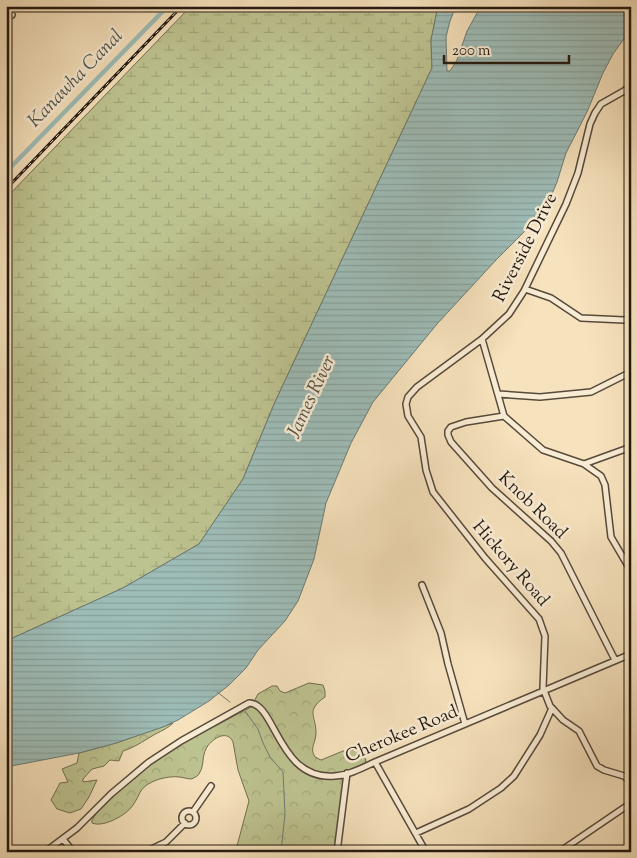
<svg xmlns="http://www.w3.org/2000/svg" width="637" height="858" viewBox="0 0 637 858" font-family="'Sorts Mill Goudy',serif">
<defs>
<pattern id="forest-crowns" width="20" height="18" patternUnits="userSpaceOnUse" patternTransform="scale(1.25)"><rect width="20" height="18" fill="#bdc390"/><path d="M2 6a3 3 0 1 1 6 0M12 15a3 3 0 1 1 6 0" fill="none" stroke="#a2a77b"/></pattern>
<pattern id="wetland-marsh" width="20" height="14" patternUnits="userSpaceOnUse" patternTransform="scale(1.25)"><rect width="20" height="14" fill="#bdc390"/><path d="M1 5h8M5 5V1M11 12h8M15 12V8" fill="none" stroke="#a2a77b"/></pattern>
<pattern id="water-rules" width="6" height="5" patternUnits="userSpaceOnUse" patternTransform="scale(1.25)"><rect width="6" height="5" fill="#9ebdb8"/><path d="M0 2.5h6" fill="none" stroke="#88a29d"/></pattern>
</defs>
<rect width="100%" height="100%" fill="#f6e2bd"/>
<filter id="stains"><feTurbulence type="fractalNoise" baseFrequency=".004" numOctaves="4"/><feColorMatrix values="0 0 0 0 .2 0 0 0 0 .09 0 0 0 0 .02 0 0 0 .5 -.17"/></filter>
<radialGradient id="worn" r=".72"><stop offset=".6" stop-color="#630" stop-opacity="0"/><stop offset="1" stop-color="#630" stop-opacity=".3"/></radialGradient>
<path fill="url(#forest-crowns)" stroke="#706e50" d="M309 683 323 685 325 691V697C305 711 316 715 316 733 316 743 309 748 315 757L321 760 343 751 358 750 362 753 366 760 365 763 346 771 334 852H239L237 846 249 801 238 770 233 742C227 728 210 740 206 749 202 756 204 766 200 772 199 776 194 778 191 779 187 779 183 777 179 777 171 776 160 778 152 782 138 789 141 794 133 805 127 815 103 828 92 823V820L97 812 116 793 157 759 181 744 251 707 258 694 272 686H277L280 691 285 693Z
M173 723C166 730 160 731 152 736 142 742 135 747 123 751L119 761 110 760 104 766 92 769 83 779V782L97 780 89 797 81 809 70 813 57 809 51 800 60 783 68 782 62 769 77 763 79 753 116 743Z"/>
<path fill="url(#wetland-marsh)" stroke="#706e50" d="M191 6H438L431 40 432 68 275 402 243 479 199 544 123 588 6 641V198Z"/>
<path fill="url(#water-rules)" stroke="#6c7b75" d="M438 6H456L450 21 446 37 447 71H450L457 60 467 31 481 6H631V29L613 54 603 73 587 112 566 153 557 182 549 201 533 223 496 260 437 324 373 402 351 443 326 503 314 559 298 601 285 621 258 650 246 668 229 685 209 701 178 720 163 727 116 743 79 753 6 767V641L123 588 199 544 243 479 275 402 432 68 431 40Z"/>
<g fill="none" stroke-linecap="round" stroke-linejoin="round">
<path stroke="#6c7b75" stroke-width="1" d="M217 692 230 702
M245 711 258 729 263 743 270 757 283 772 285 814 281 852"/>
<path stroke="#9ebdb8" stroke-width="4.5" d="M6 172 168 6"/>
<defs>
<path id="minor" d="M6 12 12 15
M631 87 601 104 595 113 590 124 578 173 566 204 524 291 509 314 482 339 417 387 408 397 406 404 408 416 421 437 426 470 433 492 485 558 539 619 545 636 543 688 550 706 563 720 579 731 597 766 604 770 624 776 631 782
M625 90 631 97
M525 289 551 298 581 318 624 320 631 318
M482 339 504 416 543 450 584 464 601 476 605 485 611 537 631 571
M498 394 540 397 591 392 631 372
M504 416 466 422 451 427 448 431V435L451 442 492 488 551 541 561 553 615 660
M584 464 631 447
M422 585 441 633 448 664 465 724
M375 762 426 852
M182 818a7 7 0 1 1 14 0a7 7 0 1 1-14 0Z
M193 812 211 786
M416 833 469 809 501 788 514 776 540 735 552 708
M63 839 70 848 75 852
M45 852 77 828 111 794 149 762 181 741 249 703C276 703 278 781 335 776 349 775 362 768 375 762L631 654
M145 852 166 842 185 823
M337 852 347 773
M559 852 631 803"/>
</defs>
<use href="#minor" stroke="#574a3b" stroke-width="8"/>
<use href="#minor" stroke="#f9ecd4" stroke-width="5"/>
<defs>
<path id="rail" d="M6 189 182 6"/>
</defs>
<use href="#rail" stroke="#221810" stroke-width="3"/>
<use href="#rail" stroke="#f9ecd4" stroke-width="1" stroke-dasharray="4" stroke-linecap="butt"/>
</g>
<g text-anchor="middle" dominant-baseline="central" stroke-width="5" stroke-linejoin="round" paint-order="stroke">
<g font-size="18" fill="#221810" stroke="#f9ecd4">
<text transform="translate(526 248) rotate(-63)">Riverside Drive</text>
<text transform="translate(532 506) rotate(44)">Knob Road</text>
<text transform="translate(510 564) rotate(49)">Hickory Road</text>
<text transform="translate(402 735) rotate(-23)">Cherokee Road</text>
</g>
<g font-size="19" font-style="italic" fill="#4d524b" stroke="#f9ecd4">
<text transform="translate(76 79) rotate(-46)">Kanawha Canal</text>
<text transform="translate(312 397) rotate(-65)">James River</text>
</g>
</g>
<rect width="637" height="858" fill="none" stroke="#f6e2bd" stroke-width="25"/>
<rect x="8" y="8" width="622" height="843" fill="none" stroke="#221810" stroke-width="2.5"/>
<rect x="12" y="12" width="612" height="833" fill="none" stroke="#221810"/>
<path d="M444 55v8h125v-8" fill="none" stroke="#221810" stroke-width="2.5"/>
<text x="452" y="55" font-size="15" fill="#221810" stroke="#f9ecd4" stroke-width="4" paint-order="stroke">200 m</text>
<rect width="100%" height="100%" filter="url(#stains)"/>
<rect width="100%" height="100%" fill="url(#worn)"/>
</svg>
